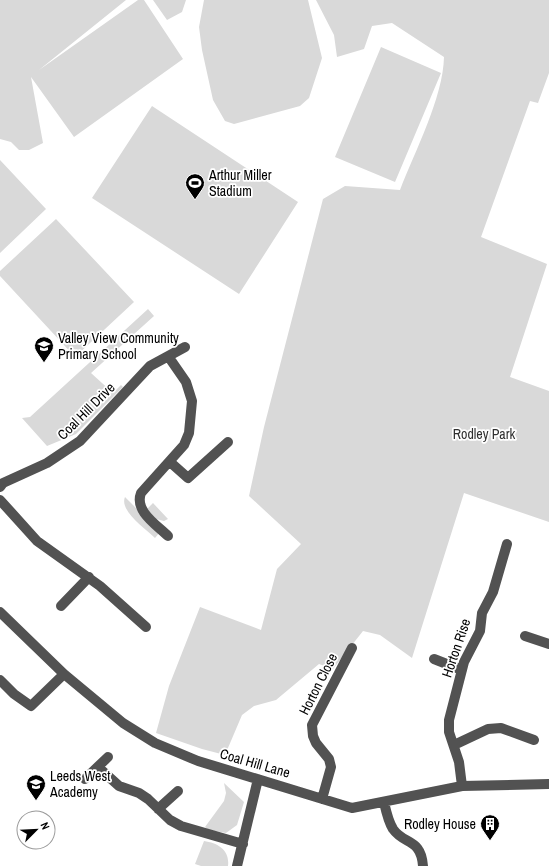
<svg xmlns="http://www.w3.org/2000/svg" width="549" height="866" viewBox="0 0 549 866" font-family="'Archivo Narrow',sans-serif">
<rect width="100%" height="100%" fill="#fff"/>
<path fill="#d9d9d9" d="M0 0H126L39 70 138 0H144L183 59 74 137 31 77 43 143 29 150H19L11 142 0 139Z
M153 0H186L182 12 167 20Z
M204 0H308L322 58 309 98 300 106 234 124 225 121 213 100 202 50 199 27Z
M316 0H549V73L538 103 530 101 481 237 547 264 510 377 549 391V522L464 493 412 658 380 635 363 631 333 669 319 664 276 700 254 706 242 715 225 755 202 749 156 733 169 686 200 607 261 630 277 569 301 544 249 496 264 427 323 199 345 186 400 190C415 151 443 98 444 57L392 23 372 26 364 49 337 57 334 35Z
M381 47 441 73 395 182 335 157Z
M152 106 298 202 239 294 92 198Z
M0 160 46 209 0 253Z
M56 219 134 302 75 357 0 276V271Z
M148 309 154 316 91 373 113 393 121 385 123 387 76 434 47 446 22 418 30 417Z
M125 497 160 532 155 538C146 529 119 511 125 497Z
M153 503 168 519 164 521 156 519 147 509Z
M224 783 244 802 237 825 226 833 209 830 205 827 224 801 226 793Z
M204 841C218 843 230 850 228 866H201L195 864Z"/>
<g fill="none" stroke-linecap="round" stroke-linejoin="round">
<path stroke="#525252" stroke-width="10" d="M170 462 188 478 228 442
M0 487 3 483 47 463 80 441 150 366 185 347
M0 500 37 541 100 586 146 627
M168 536C157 525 134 511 141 493L184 445 189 433 192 401 186 382 168 356
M61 606 89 577
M0 612 64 674 123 723 155 743 198 761 352 808 462 786 549 784
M525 636 549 644
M434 659 462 670
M0 680 14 694 31 706 64 674
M454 745 488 729 501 728 534 740
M98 767 119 786 139 793 148 799 170 820 181 826 243 844
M85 779 108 757
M462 786 459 762 449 732V720L464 662 480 631 482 613 493 592 507 544
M322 799 331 767 329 759 316 743 313 736 312 725 352 648
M384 802C386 811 388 821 393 829 404 845 421 838 423 866
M158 809 178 791
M237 866 258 779"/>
</g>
<defs>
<symbol id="stadium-pin" viewBox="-11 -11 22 30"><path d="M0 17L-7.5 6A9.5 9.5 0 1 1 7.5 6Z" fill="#000" stroke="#fff"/><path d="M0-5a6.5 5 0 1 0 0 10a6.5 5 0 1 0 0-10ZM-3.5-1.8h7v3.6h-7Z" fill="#fff"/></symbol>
<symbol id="school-pin" viewBox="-11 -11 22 30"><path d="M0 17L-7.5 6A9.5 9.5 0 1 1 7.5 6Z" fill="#000" stroke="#fff"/><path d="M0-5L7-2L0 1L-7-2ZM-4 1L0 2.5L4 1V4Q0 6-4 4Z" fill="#fff"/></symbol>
<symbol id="building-pin" viewBox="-11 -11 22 30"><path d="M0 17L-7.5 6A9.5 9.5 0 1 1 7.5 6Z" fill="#000" stroke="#fff"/><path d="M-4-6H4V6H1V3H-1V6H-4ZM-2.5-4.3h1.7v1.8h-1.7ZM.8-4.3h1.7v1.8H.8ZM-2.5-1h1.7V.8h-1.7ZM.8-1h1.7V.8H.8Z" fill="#fff"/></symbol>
</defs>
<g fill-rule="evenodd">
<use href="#stadium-pin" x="184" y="172" width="22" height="30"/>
<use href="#school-pin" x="33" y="335" width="22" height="30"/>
<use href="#school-pin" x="25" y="773" width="22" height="30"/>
<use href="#building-pin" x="479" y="813" width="22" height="30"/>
</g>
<g text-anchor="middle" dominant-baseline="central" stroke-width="3.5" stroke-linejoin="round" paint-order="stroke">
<g font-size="14" fill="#000" stroke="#fff" text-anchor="start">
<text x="209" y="175">Arthur Miller<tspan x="209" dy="16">Stadium</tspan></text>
<text x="58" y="338">Valley View Community<tspan x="58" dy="16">Primary School</tspan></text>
<text x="50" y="776">Leeds West<tspan x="50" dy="16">Academy</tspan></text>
<text x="476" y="824" text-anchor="end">Rodley House</text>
</g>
<g font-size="14" fill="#000" stroke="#fff">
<text transform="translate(86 411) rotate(-45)">Coal Hill Drive</text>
<text transform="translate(456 648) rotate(-71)">Horton Rise</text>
<text transform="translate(318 684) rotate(-63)">Horton Close</text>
<text transform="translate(255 763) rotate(16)">Coal Hill Lane</text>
</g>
<g font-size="14" fill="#303030" stroke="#fff">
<text x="484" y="434">Rodley Park</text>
</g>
</g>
<g transform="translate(36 830) rotate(66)"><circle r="19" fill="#ffffff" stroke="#999999"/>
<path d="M0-3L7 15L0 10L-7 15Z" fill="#000000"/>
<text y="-6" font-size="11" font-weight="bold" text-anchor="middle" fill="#000000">N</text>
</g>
</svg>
